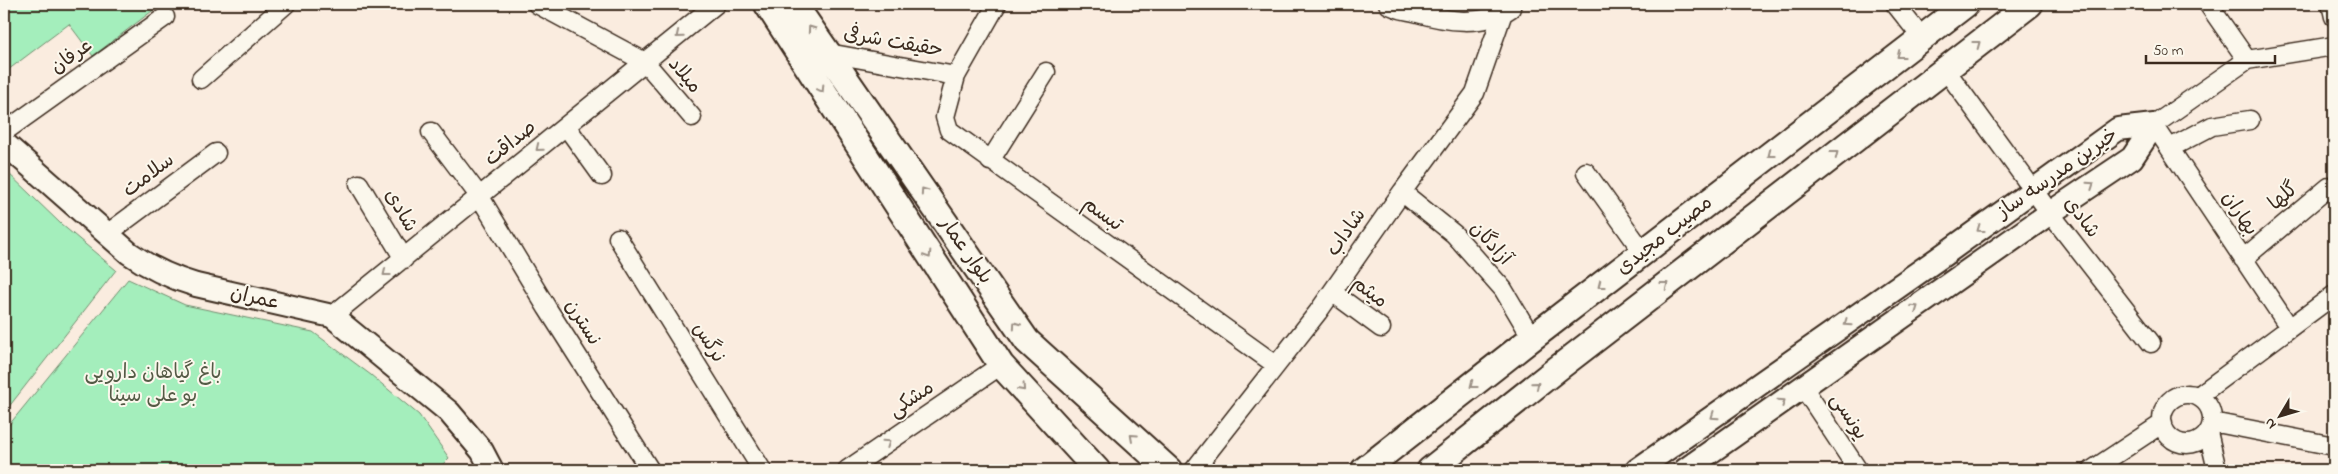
<svg xmlns="http://www.w3.org/2000/svg" width="2338" height="474" viewBox="0 0 2338 474" font-family="'Indie Flower','Playpen Sans Arabic',sans-serif">
<rect width="100%" height="100%" fill="#faecdf"/>
<filter id="ink" filterUnits="userSpaceOnUse"><feTurbulence type="fractalNoise" baseFrequency=".02" numOctaves="2"/><feDisplacementMap in="SourceGraphic" scale="10" xChannelSelector="R" yChannelSelector="G"/><feConvolveMatrix kernelMatrix="1 2 1 2 8 2 1 2 1" color-interpolation-filters="sRGB"/></filter>
<g filter="url(#ink)">
<path fill="#a4eebc" stroke="#708c6d" d="M4 4H159L160 5 93 56 69 24 4 73Z
M4 169 61 224 116 270 4 413Z
M128 279 185 305 313 332 371 375 419 415 449 458 437 470H4V431Z"/>
<g fill="none" stroke-linecap="round" stroke-linejoin="round">
<defs>
<path id="minor" d="M537 4 645 62 692 117
M1388 4C1396 9 1405 10 1414 12 1445 21 1482 28 1511 8
M1895 4 1922 38
M2208 4 2247 60
M2331 4 2334 17
M828 53 956 76 997 4
M1945 69 2050 213 2151 343
M956 76 945 117 949 130 1276 365
M201 79 286 4
M566 126 602 176
M4 132 165 17
M431 132 480 197 547 308 650 470
M2170 148 2212 126 2250 120
M990 161 1046 72
M1586 172 1643 252
M359 184 404 259
M1402 192 1454 234 1503 289 1532 338
M107 234 216 153
M618 238 762 470
M2243 259 2329 187
M1332 292 1381 328
M332 316 716 4
M2289 327 2154 125 2247 60 2334 46
M1803 387 1858 470
M2162 419a25 25 0 1 1 50 0a25 25 0 1 1-50 0Z
M2198 396 2334 295
M2212 422 2334 446
M2208 432 2217 470
M847 470 1001 365
M1194 470 1318 312 1402 192 1475 93 1506 4
M2092 470 2163 423"/>
<path id="tertiary" d="M4 143 129 253C150 268 172 278 196 285L332 316 449 412 482 451 492 470
M1637 470 1939 258 2118 129 2154 125
M1685 470 2050 213 2132 158 2154 125"/>
<path id="secondary" d="M767 4 1001 365 1097 470
M794 4 1027 341 1169 470
M1364 470 1532 338 1966 4
M1430 470 1557 369 2030 4"/>
</defs>
<use href="#minor" stroke="#3b2a1e" stroke-width="21"/>
<use href="#tertiary" stroke="#3b2a1e" stroke-width="26"/>
<use href="#secondary" stroke="#3b2a1e" stroke-width="29"/>
<use href="#minor" stroke="#fbf7ec" stroke-width="18"/>
<use href="#tertiary" stroke="#fbf7ec" stroke-width="22"/>
<use href="#secondary" stroke="#fbf7ec" stroke-width="25"/>
</g>
<defs><path id="oneway-chevron" d="M-2-3.5L2.5 0L-2 3.5" fill="none" stroke-width="1.6" stroke-linecap="round" stroke-linejoin="round" transform="scale(1.25)"/></defs>
<g stroke="#9b9085">
<use href="#oneway-chevron" transform="translate(811 29) rotate(-125)"/>
<use href="#oneway-chevron" transform="translate(679 35) rotate(141)"/>
<use href="#oneway-chevron" transform="translate(1977 44) rotate(-37)"/>
<use href="#oneway-chevron" transform="translate(1900 55) rotate(142)"/>
<use href="#oneway-chevron" transform="translate(821 89) rotate(57)"/>
<use href="#oneway-chevron" transform="translate(539 148) rotate(141)"/>
<use href="#oneway-chevron" transform="translate(1771 154) rotate(142)"/>
<use href="#oneway-chevron" transform="translate(1835 154) rotate(-38)"/>
<use href="#oneway-chevron" transform="translate(2091 185) rotate(-34)"/>
<use href="#oneway-chevron" transform="translate(924 191) rotate(-125)"/>
<use href="#oneway-chevron" transform="translate(1980 229) rotate(144)"/>
<use href="#oneway-chevron" transform="translate(928 255) rotate(57)"/>
<use href="#oneway-chevron" transform="translate(386 273) rotate(142)"/>
<use href="#oneway-chevron" transform="translate(1601 285) rotate(142)"/>
<use href="#oneway-chevron" transform="translate(1665 285) rotate(-38)"/>
<use href="#oneway-chevron" transform="translate(1915 308) rotate(-35)"/>
<use href="#oneway-chevron" transform="translate(1847 323) rotate(145)"/>
<use href="#oneway-chevron" transform="translate(1016 325) rotate(-125)"/>
<use href="#oneway-chevron" transform="translate(1473 385) rotate(142)"/>
<use href="#oneway-chevron" transform="translate(1536 385) rotate(-39)"/>
<use href="#oneway-chevron" transform="translate(1022 388) rotate(48)"/>
<use href="#oneway-chevron" transform="translate(1782 402) rotate(-35)"/>
<use href="#oneway-chevron" transform="translate(1714 416) rotate(145)"/>
<use href="#oneway-chevron" transform="translate(1133 437) rotate(-138)"/>
<use href="#oneway-chevron" transform="translate(887 443) rotate(-34)"/>
</g>
</g>
<g text-anchor="middle" dominant-baseline="central" stroke-width="4" stroke-linejoin="round" paint-order="stroke">
<g font-size="20" fill="#3b2a1e" stroke="#fbf7ec">
<text transform="translate(893 43) rotate(10)">حقیقت شرفی</text>
<text transform="translate(72 57) rotate(-35)">عرفان</text>
<text transform="translate(684 76) rotate(50)">میلاد</text>
<text transform="translate(511 144) rotate(-39)">صداقت</text>
<text transform="translate(2058 174) rotate(-35)">خیرین مدرسه ساز</text>
<text transform="translate(149 176) rotate(-37)">سلامت</text>
<text transform="translate(2284 197) rotate(-40)">گلها</text>
<text transform="translate(400 211) rotate(60)">شادی</text>
<text transform="translate(2239 214) rotate(56)">بهاران</text>
<text transform="translate(1102 215) rotate(36)">تبسم</text>
<text transform="translate(2081 218) rotate(53)">شادی</text>
<text transform="translate(1347 233) rotate(-55)">شاداب</text>
<text transform="translate(1665 236) rotate(-38)">مصیب مجیدی</text>
<text transform="translate(1490 244) rotate(48)">آزادگان</text>
<text transform="translate(965 251) rotate(55)">بلوار عمار</text>
<text transform="translate(1369 293) rotate(37)">میثم</text>
<text transform="translate(255 299) rotate(13)">عمران</text>
<text transform="translate(582 323) rotate(58)">نسترن</text>
<text transform="translate(708 343) rotate(58)">نرگس</text>
<text transform="translate(912 400) rotate(-34)">مشکی</text>
<text transform="translate(1848 417) rotate(57)">یونسی</text>
</g>
<g font-size="20" fill="#555b46" stroke="#fbf7ec">
<text x="153" y="373">باغ گیاهان دارویی<tspan x="153" dy="23">بو علی سینا</tspan></text>
</g>
</g>
<rect width="2338" height="474" fill="none" stroke="#fbf7ec" stroke-width="20"/>
<rect x="10" y="10" width="2318" height="454" fill="none" stroke="#3b2a1e" stroke-width="2" filter="url(#ink)"/>
<g transform="translate(2280 416) rotate(232)" stroke="#fbf7ec" stroke-width="4" paint-order="stroke">
<path d="M0-4L9 19L0 12L-9 19Z" fill="#3b2a1e"/>
<text y="-8" font-size="14" font-weight="bold" text-anchor="middle" fill="#3b2a1e">N</text>
</g>
<path d="M2146 55v8h129v-8" fill="none" stroke="#3b2a1e" stroke-width="2.5"/>
<text x="2153" y="55" font-size="15" fill="#3b2a1e" stroke="#fbf7ec" stroke-width="4" paint-order="stroke">50 m</text>
</svg>
